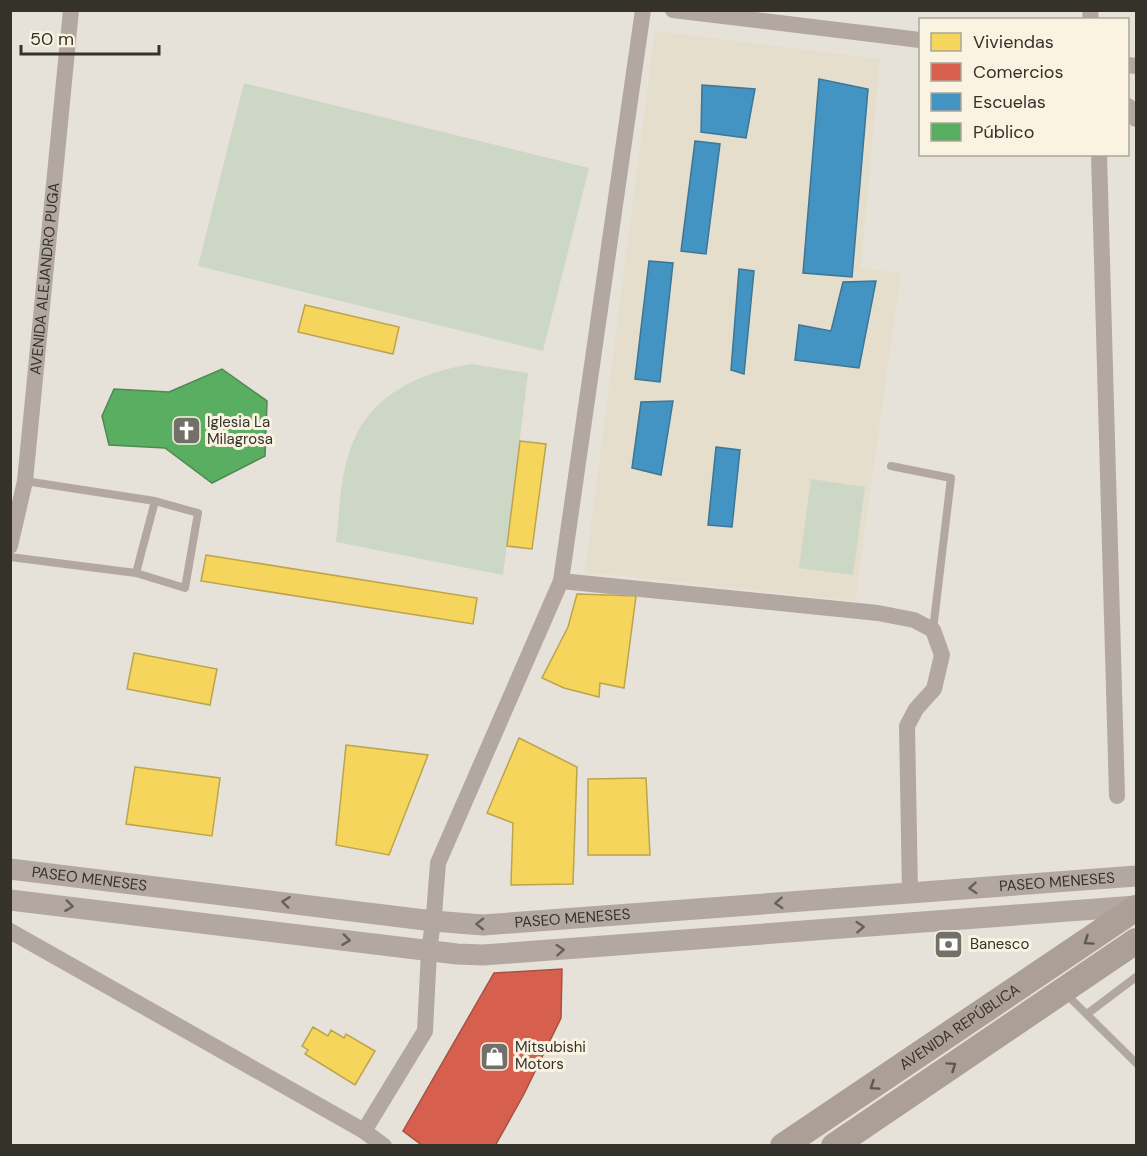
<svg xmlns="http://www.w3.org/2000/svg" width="1147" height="1156" viewBox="0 0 1147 1156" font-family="'DM Sans',sans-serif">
<rect width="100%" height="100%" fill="#e6e2d9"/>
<path fill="#e5decc" d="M655 31 880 59 861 268 901 273 855 601 585 572Z"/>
<path fill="#cdd7c5" d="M244 83 589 168 543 351 198 266Z
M471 364 528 373 503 575 336 542C340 509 340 473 353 442 373 393 422 372 471 364Z
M811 479 865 487 853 575 799 568Z"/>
<path fill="#f6d55c" stroke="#bca44d" stroke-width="1.5" d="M305 305 399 327 393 354 298 332Z
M520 441 546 444 532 549 507 546Z
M206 555 477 598 473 624 201 581Z
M577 594 636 596 624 688 600 683 599 697 564 688 542 678 568 627Z
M134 653 217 669 210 705 127 689Z
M519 738 577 767 573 884 511 885 513 823 487 813Z
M346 745 428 755 389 855 336 845Z
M135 767 220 778 212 836 126 824Z
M646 778 650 855H588V779Z
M313 1027 328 1036 331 1030 344 1038 346 1034 375 1051 355 1085 305 1054 308 1050 302 1046Z"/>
<path fill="#d6604d" stroke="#a55243" stroke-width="1.5" d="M562 969 561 1018 524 1094 495 1146H423L403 1131 494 973Z"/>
<path fill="#4393c3" stroke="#3e7695" stroke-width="1.5" d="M819 79 868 89 852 277 803 273Z
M702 85 755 89 746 138 701 132Z
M695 141 720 144 706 254 681 251Z
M649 261 673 263 660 382 635 379Z
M739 269 754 271 744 374 731 370Z
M876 281 859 368 795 360 799 325 831 331 843 282Z
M673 401 661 475 632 468 641 402Z
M716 447 740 450 732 527 708 525Z"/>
<path fill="#5aae61" stroke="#4f8951" stroke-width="1.5" d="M222 369 267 401 265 456 212 483 165 448 109 445 102 416 114 389 169 392Z"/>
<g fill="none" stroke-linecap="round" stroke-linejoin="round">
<path stroke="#b3a8a1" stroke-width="8" d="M891 466 951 478 933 630
M10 557 136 573 185 588 198 513 155 501 25 481
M136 573 155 501
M1066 994 1136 1063
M1087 1014 1136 977"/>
<g stroke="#b3a8a1" stroke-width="16">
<path d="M673 10 920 40"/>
<path d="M1090 10 1091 20"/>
<path d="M1128 65 1136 66"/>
<path d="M1128 106 1136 119"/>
<path d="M1099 154 1117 796"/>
<path id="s1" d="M10 546 25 481 71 10"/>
<path d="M561 581 878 613 914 620 933 630 942 655 934 689 916 709 907 726 910 893"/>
<path d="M10 931 364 1131 384 1146"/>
<path d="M364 1131 425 1031 429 951 434 915 438 863 561 581 643 10"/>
</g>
<g stroke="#b3a8a1" stroke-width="21">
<path id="s2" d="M10 869 433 921 483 925 1136 876"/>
<path d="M10 900 457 954 483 955 1136 906"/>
</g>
<g stroke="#ab9f96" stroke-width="26">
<path id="s3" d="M783 1146 1136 908"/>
<path d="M834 1146 1136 941"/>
</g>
</g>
<defs><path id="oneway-chevron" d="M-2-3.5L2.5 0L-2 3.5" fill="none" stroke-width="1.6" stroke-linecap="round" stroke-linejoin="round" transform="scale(1.5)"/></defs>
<g stroke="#67615a">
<use href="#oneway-chevron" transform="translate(973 888) rotate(176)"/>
<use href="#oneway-chevron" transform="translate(286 902) rotate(-173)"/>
<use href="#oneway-chevron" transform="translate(779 903) rotate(176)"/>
<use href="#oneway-chevron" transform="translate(69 906) rotate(7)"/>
<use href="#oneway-chevron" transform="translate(480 924) rotate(-179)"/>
<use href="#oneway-chevron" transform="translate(860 927) rotate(-4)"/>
<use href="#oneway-chevron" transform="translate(346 940) rotate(7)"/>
<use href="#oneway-chevron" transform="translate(560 950) rotate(-4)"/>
</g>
<g stroke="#5e5850">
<use href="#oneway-chevron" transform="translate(1088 941) rotate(146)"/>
<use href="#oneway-chevron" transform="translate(952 1066) rotate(-34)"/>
<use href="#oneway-chevron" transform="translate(874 1086) rotate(146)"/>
</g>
<defs>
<symbol id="church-square" viewBox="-11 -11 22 22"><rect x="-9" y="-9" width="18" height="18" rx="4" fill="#727068" stroke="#faf3e1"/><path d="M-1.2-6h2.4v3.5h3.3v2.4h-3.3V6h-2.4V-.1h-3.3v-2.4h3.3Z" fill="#fff"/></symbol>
<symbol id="bank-square" viewBox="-11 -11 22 22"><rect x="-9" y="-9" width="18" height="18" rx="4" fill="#727068" stroke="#faf3e1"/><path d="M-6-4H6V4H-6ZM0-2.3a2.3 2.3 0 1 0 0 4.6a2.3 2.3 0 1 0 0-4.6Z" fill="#fff"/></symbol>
<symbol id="shop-square" viewBox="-11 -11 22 22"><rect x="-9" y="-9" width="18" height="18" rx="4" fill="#727068" stroke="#faf3e1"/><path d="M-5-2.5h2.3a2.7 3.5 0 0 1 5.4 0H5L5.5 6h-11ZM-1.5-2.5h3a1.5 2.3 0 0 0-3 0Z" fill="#fff"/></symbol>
</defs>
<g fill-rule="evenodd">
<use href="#church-square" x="170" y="414" width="33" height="33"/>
<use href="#bank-square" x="932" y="928" width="33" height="33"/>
<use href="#shop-square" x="478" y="1040" width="33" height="33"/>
</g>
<g text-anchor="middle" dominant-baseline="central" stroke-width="6" stroke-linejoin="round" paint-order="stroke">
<g font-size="15" fill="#34322b" stroke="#faf3e1">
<text stroke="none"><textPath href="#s1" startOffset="270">AVENIDA ALEJANDRO PUGA</textPath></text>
<text stroke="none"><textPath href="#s2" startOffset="80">PASEO MENESES</textPath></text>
<text stroke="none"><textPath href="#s2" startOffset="1052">PASEO MENESES</textPath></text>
<text stroke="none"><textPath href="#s2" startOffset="566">PASEO MENESES</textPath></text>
<text stroke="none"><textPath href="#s3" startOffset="213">AVENIDA REPÚBLICA</textPath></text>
</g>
<g font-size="15" fill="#34322b" stroke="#faf3e1" text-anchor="start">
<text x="207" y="422">Iglesia La<tspan x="207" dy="17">Milagrosa</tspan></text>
<text x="970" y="944">Banesco</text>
<text x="515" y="1047">Mitsubishi<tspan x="515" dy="17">Motors</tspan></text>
</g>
</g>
<rect width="1147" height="1156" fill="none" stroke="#34322b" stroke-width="24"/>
<rect x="919" y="18" width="210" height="138" fill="#faf3e1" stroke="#aba698" stroke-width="1.5"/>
<rect x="931" y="33" width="30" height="18" fill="#f6d55c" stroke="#aba698" stroke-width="1.5"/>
<text x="973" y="48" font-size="18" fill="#34322b">Viviendas</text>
<rect x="931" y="63" width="30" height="18" fill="#d6604d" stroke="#aba698" stroke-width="1.5"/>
<text x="973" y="78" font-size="18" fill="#34322b">Comercios</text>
<rect x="931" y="93" width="30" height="18" fill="#4393c3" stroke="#aba698" stroke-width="1.5"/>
<text x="973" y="108" font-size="18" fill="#34322b">Escuelas</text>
<rect x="931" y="123" width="30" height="18" fill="#5aae61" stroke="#aba698" stroke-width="1.5"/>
<text x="973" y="138" font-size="18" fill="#34322b">Público</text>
<path d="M21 45v9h138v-9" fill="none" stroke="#34322b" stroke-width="3"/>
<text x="30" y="45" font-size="18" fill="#34322b" stroke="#faf3e1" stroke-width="4.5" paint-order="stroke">50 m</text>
</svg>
